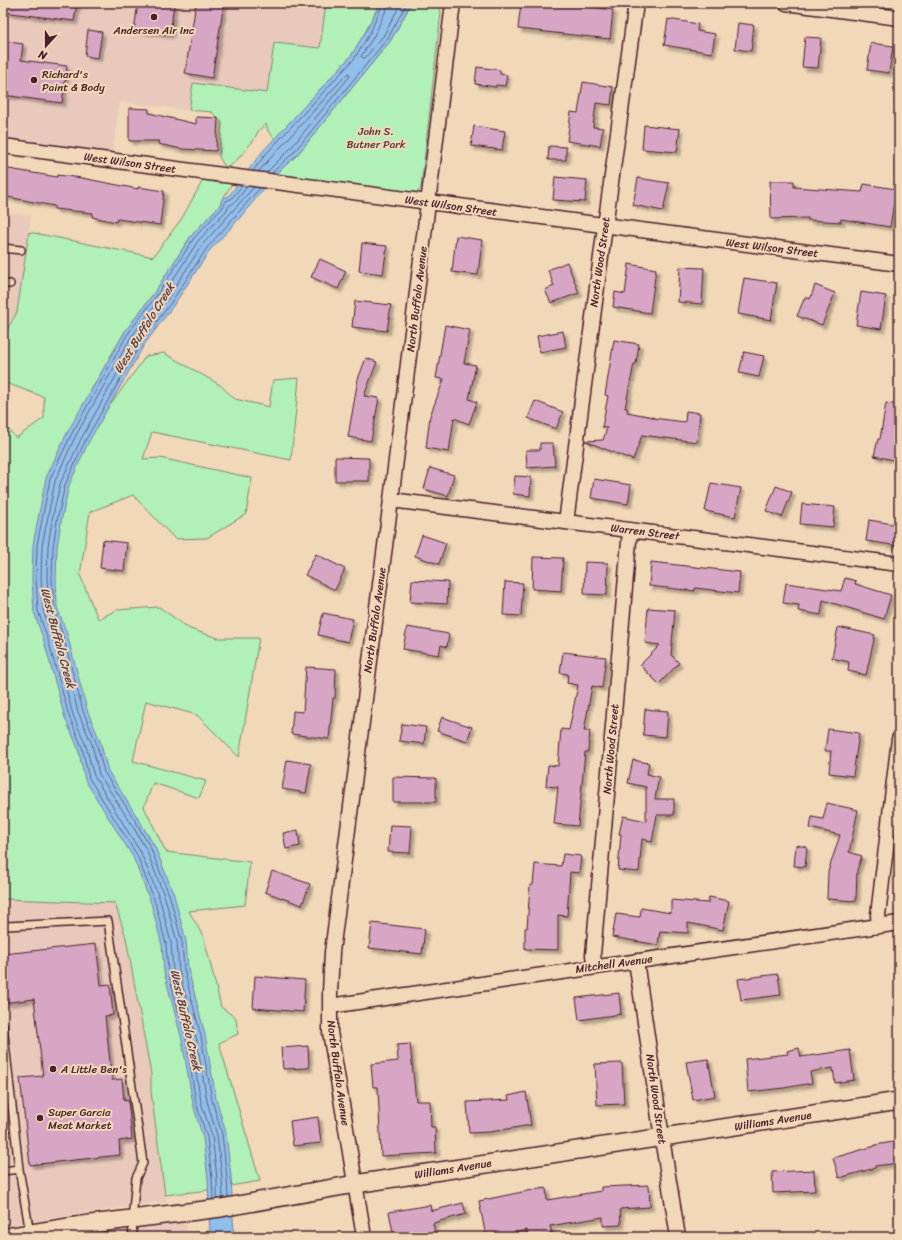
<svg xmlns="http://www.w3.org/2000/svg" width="902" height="1240" viewBox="0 0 902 1240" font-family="Sriracha,sans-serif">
<defs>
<filter id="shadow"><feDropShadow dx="3.5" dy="3.5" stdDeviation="1" flood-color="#0004"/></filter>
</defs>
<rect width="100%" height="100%" fill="#f0d8b8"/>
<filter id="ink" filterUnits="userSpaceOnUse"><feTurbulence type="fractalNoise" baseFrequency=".025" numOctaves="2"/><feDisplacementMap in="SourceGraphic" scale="8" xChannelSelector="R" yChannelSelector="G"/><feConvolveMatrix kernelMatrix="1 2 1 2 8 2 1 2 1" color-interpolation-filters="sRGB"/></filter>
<g filter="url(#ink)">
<path fill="#e8c9bc" d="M3 3H326L320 48 274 43 267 93 193 83 189 110 120 102 112 154 3 138Z
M3 212 31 216 17 312 3 337Z
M3 899 115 903 126 938 151 1074V1092L166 1201 3 1226Z
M186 1222 187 1237H87Z"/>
<path fill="#b1f0b6" stroke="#7e8870" d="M326 3H380L366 31 351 56 275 139 268 131 266 124 259 130 253 141 236 161 230 166 225 167 219 157 222 123 212 112 189 110 193 83 267 93 274 43 320 48Z
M411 4 437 7 440 9 441 12 421 188 417 193H412L276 174 297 155 391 40Z
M203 180 232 184 225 195 220 205 191 236 154 293 124 333 90 392 111 404 146 356 164 353 220 385 235 399 269 407 273 380 299 378 291 460 152 432 143 459 160 458 252 478 246 514 207 538 175 539 133 495 90 512 80 575 98 619 117 610 159 607 190 629 218 638H259L239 757 197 715 146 701 133 761 206 781 199 798 153 783 144 807 166 852 250 862 245 905 189 911 204 938 221 1007 236 1018 238 1034 219 1043 260 1181 201 1191 165 1195 151 1092V1074L126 938 115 903 3 899V534L7 513 3 512V423L16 438 44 418V397L3 382V337L17 312 29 232 153 257 182 218Z
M210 1231V1237H187L186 1233Z"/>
<path fill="#90bfeb" stroke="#747f9e" d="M380 3H411L391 40 297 155 276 174 238 220 210 250 173 306 144 345 88 443 69 485 61 522 57 547 56 578 57 607 67 634 87 710 100 741 108 771 139 820 155 847 174 895 186 941 188 969 205 1035 216 1099 226 1133 231 1177 234 1237H210L208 1179 203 1138 193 1104 182 1040 164 972 162 945 151 903 133 857 85 780 78 748 65 718 44 641 34 612 32 579 33 545 46 478 67 433 124 333 154 293 191 236 220 205 223 197H228L262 152 351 56 366 31Z"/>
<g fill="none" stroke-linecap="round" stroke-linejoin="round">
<path stroke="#665f78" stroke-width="1" d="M388 3 387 8 374 36 361 56 363 58H365L384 35 401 3
M253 171 265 155 354 59 370 33 383 3
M258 172 347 74 349 73 350 76 290 149 266 173
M272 173 294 152 388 38 407 3
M228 1197 227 1178 222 1134 212 1100 201 1036 184 970 182 942 170 897 151 849 136 822 104 772 96 742 83 711 63 636 54 608 52 578 53 547 57 521 65 485 85 441 141 343 170 304 207 248 260 188
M223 1198 222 1178 217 1135 207 1101 196 1037 179 971 177 942 165 898 147 851 132 825 99 774 92 744 78 712 58 637 49 610 47 578 48 546 52 520 60 484 81 439 136 340 166 301 202 245 254 187
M213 1199 212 1179 207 1137 196 1103 186 1039 168 972 166 944 155 902 137 855 89 778 82 747 69 716 48 640 38 611 36 578 37 545 50 479 71 435 127 335 157 295 194 238 223 207 226 201 231 199 242 186
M217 1199V1178L212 1136 201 1102 190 1038 173 971 171 943 160 900 141 853 94 776 86 746 73 715 53 639 43 610 41 578 42 546 55 481 75 437 131 337 161 298 198 241 226 211 229 206 235 202 248 186"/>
</g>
<path fill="#d7a6c4" stroke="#4a1f2b" filter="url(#shadow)" d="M3 3H77L74 21 3 12Z
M138 3H174L170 35 134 30Z
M196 3H224L212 78 185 73Z
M521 3H564L613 10 610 39 518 29Z
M668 19 698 24 697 31 715 34 712 53 664 45Z
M738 23 754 25 751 51 735 49Z
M88 30 102 32 98 58 85 56Z
M805 37 821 38 818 68 802 67Z
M3 41 23 44 21 60 67 66 62 103 3 95Z
M871 43 893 46 889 73 867 70Z
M477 67 500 70V74L507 75 505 86 496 85V87L475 84Z
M583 82 613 87 611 105 596 103 593 127 603 128 600 146 567 141 571 112 578 113Z
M129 108 149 109V113L196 124V117L218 118 216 151 182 149 158 144 159 141H129Z
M644 125 680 129 677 152 642 149Z
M474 126 505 131 502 150 471 146Z
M549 146 566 147V160H548Z
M3 168 57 177V175L82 178 138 189V187L164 191 160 225 117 219 116 222 92 217 93 213 54 209V206L3 196Z
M555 177 587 180 585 202 553 200Z
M638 178 669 183 663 211 633 205Z
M770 181H794V187L862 192 864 184 896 189 890 227 841 219V222L808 220V218L771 219Z
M456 236 482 240 478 275 452 272Z
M362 243 387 246 383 274 359 271Z
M320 259 346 271 338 289 311 277Z
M567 262 579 293 551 303 545 290 554 286 548 270Z
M629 264 656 269 650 313 613 307 615 292 625 294Z
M680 267 704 268 702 304 678 302Z
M744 278 777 283 771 320 738 314Z
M815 285 835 293 822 325 797 316 805 297 810 299Z
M861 292 886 296 881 329 856 325Z
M355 301 391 305 387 331 352 327Z
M445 325 470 330 464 363 476 365 469 399 477 402 469 424 454 418 449 452 426 448 430 416 444 379 436 378Z
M563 331 566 347 540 352 537 336Z
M614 340 639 344 636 364H634L625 408 628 409 627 412 653 417V418L685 422 686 411 700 413 697 442 642 435 633 460 585 441 603 440 607 428 602 427 608 396 605 395Z
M744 352 764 356 759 377 739 373Z
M366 358 377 362 364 396 379 398 371 441 348 437 358 379Z
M535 401 563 412 556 429 528 418Z
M886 403 899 405V461L874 456 878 439H880Z
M540 443H553L555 466 527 468 526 450H540Z
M335 457 369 458V481H335Z
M430 468 454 475 448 496 424 489Z
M515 476 531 477 530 496 513 494Z
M594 479 631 485 628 504 591 498Z
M711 483 741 488 735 517 705 511Z
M776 486 792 492 782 517 766 511Z
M802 504 835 507 833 527 800 524Z
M869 520 899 525V546L866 541Z
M422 535 446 543 439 564 415 556Z
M103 540 127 543 124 571 100 568Z
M316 554 345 569 335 590 305 575Z
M533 557 563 558 561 591 532 589Z
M585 562 608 563 607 595 584 594Z
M651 562 740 572 738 593 695 588V591L649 586Z
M845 578 856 581 855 584 891 595 884 619 823 600 821 615 798 611 799 605 783 603 786 583 841 591Z
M412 580 448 582 447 604 410 602Z
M505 582 523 583 521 616 503 615Z
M648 608 675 610 671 655 679 663 659 684 640 665 660 645 645 643Z
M323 613 353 619 348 642 318 635Z
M407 627 449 634 447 647 441 645 439 655 403 649Z
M838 627 875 635 866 675 848 671 849 662 832 658Z
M563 652 606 657 602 688 592 686 584 731H590L588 752H585L578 826 554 824 558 787 546 786 548 765 558 766 561 729 569 730 578 685 567 683 568 674 560 673Z
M306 667 336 669 335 698H333L329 739 291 734 293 711 303 712Z
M645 709 668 711 666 737 643 735Z
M442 717 472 727 467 741 437 731Z
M402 724 426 727 424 744 399 741Z
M828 729 859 733 853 776 829 773 831 751H825Z
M287 760 311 764 306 793 282 789Z
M633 760 649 763 647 774 659 777 655 799H674V815H657L652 842 647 841V840L642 839 639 872 618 870 621 834H619L623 816 646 821V787L628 783Z
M393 777 436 778V802H393Z
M827 803 858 810 849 852 862 856 857 870 856 901 827 899 828 872 840 835 810 828 812 817 823 819Z
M390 825 412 826 410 853 388 852Z
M298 830 300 846 286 849 283 833Z
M796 845 807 847 805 867 794 866Z
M563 854 581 856 579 873 570 872 567 916 558 915V950L525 949V928H527L530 885H533L535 864 561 866Z
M272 871 310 884 302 905 265 892Z
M709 897 729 901 723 930 688 923V933L660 931 658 945 612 937 616 914 640 917 641 908 671 913V900L708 903Z
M372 923 425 929 422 954 369 948Z
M96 944 101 985 110 984 113 1015 105 1016 112 1080 122 1079 124 1101 128 1100 132 1139 119 1141 120 1155 30 1165 20 1078 43 1076 34 999 3 1003V954Z
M778 974 781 995 741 1000 738 979Z
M255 976 305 980 303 1012 253 1008Z
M619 993 621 1014 579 1020 576 998Z
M410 1044 416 1101H430L431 1127H435L436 1153 381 1156 378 1087H373L371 1064 398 1061 397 1045Z
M308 1046 309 1068 283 1069 281 1048Z
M799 1048 801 1057 850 1050 854 1080 835 1083 833 1068 810 1072 812 1083 784 1088 748 1092 745 1059 788 1054 787 1051Z
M708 1059 715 1096 693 1100 686 1062Z
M622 1063 624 1104 597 1105 595 1064Z
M526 1092 531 1125 490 1132 469 1133 467 1102 509 1100 508 1096Z
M318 1117 321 1143 293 1146 290 1121Z
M899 1141V1163L875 1166V1168L839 1178 833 1158 875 1146V1145Z
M814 1170 815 1191 773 1193 772 1172Z
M649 1185 650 1207 620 1209 621 1225 603 1226V1217L550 1226 552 1234 527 1237V1230L494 1237H486L479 1201 527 1191 546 1188 547 1200 601 1191V1187Z
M463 1203 466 1214 433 1223 435 1233 414 1237H394L389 1212 430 1205 431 1211Z"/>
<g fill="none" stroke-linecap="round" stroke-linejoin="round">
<defs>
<path id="service" d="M3 248 21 250
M3 284H10
M3 923 6 926 108 921 143 1163 136 1178 132 1220 133 1237
M3 1025 19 1169 30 1233
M3 1171 19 1169"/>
<path id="minor" d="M786 3 899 18
M3 146 899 264
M391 500 899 564
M566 522 605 226 636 3
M879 926 878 915 899 739
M636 961 662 1138 678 1237
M595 967 593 955 630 530
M330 1006 899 923
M364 1237 330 1032V992L332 952 391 500 453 3"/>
<path id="tertiary" d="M6 1237 82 1225 221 1208 355 1184 899 1101"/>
</defs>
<use href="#service" stroke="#4a1f2b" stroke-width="10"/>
<use href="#minor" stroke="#4a1f2b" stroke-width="17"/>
<use href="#tertiary" stroke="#4a1f2b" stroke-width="20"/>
<use href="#service" stroke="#f0d8b8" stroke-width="7"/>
<use href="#minor" stroke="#f0d8b8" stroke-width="14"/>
<use href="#tertiary" stroke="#f0d8b8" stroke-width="17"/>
</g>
</g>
<g fill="#4a1f2b" stroke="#f0d8b8" stroke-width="1.5">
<circle cx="154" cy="17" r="4"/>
<circle cx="34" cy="80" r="4"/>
<circle cx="53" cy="1069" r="4"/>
<circle cx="40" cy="1118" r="4"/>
</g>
<g text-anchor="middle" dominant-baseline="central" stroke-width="4" stroke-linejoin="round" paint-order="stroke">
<g font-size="11" fill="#4a1f2b" stroke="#f0d8b8" text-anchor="start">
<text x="154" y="30" text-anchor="middle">Andersen Air Inc</text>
<text x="42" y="74">Richard's<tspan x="42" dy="13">Paint &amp; Body</tspan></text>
<text x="61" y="1069">A Little Ben's</text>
<text x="48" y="1112">Super Garcia<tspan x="48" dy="13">Meat Market</tspan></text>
</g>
<g font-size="11" fill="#593e40" stroke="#f0d8b8">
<text x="376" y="131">John S.<tspan x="376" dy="13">Butner Park</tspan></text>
</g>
<g font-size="11" fill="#4a1f2b" stroke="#f0d8b8">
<text transform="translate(130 163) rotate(8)">West Wilson Street</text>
<text transform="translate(451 206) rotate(8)">West Wilson Street</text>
<text transform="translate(772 248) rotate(7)">West Wilson Street</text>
<text transform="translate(600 262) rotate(-82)">North Wood Street</text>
<text transform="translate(417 299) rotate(-83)">North Buffalo Avenue</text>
<text transform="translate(645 532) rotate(7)">Warren Street</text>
<text transform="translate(375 620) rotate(-82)">North Buffalo Avenue</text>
<text transform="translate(611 749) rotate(-85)">North Wood Street</text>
<text transform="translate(614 964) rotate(-8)">Mitchell Avenue</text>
<text transform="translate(338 1073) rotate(82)">North Buffalo Avenue</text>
<text transform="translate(656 1099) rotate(82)">North Wood Street</text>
<text transform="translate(773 1121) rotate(-9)">Williams Avenue</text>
<text transform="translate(453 1169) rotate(-9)">Williams Avenue</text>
</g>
<g font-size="12" font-style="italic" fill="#583f51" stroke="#f0d8b8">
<text transform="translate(144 328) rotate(-58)">West Buffalo Creek</text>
<text transform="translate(58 638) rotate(75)">West Buffalo Creek</text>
<text transform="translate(186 1020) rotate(77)">West Buffalo Creek</text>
</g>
</g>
<rect width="902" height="1240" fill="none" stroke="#f0d8b8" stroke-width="16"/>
<rect x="8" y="8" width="886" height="1224" fill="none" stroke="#4a1f2b" stroke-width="1.5" filter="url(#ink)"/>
<g transform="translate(46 46) rotate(201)" stroke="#f0d8b8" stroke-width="3" paint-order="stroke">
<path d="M0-3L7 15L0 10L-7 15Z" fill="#4a1f2b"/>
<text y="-6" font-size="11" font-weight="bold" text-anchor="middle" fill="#4a1f2b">N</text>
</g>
</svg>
